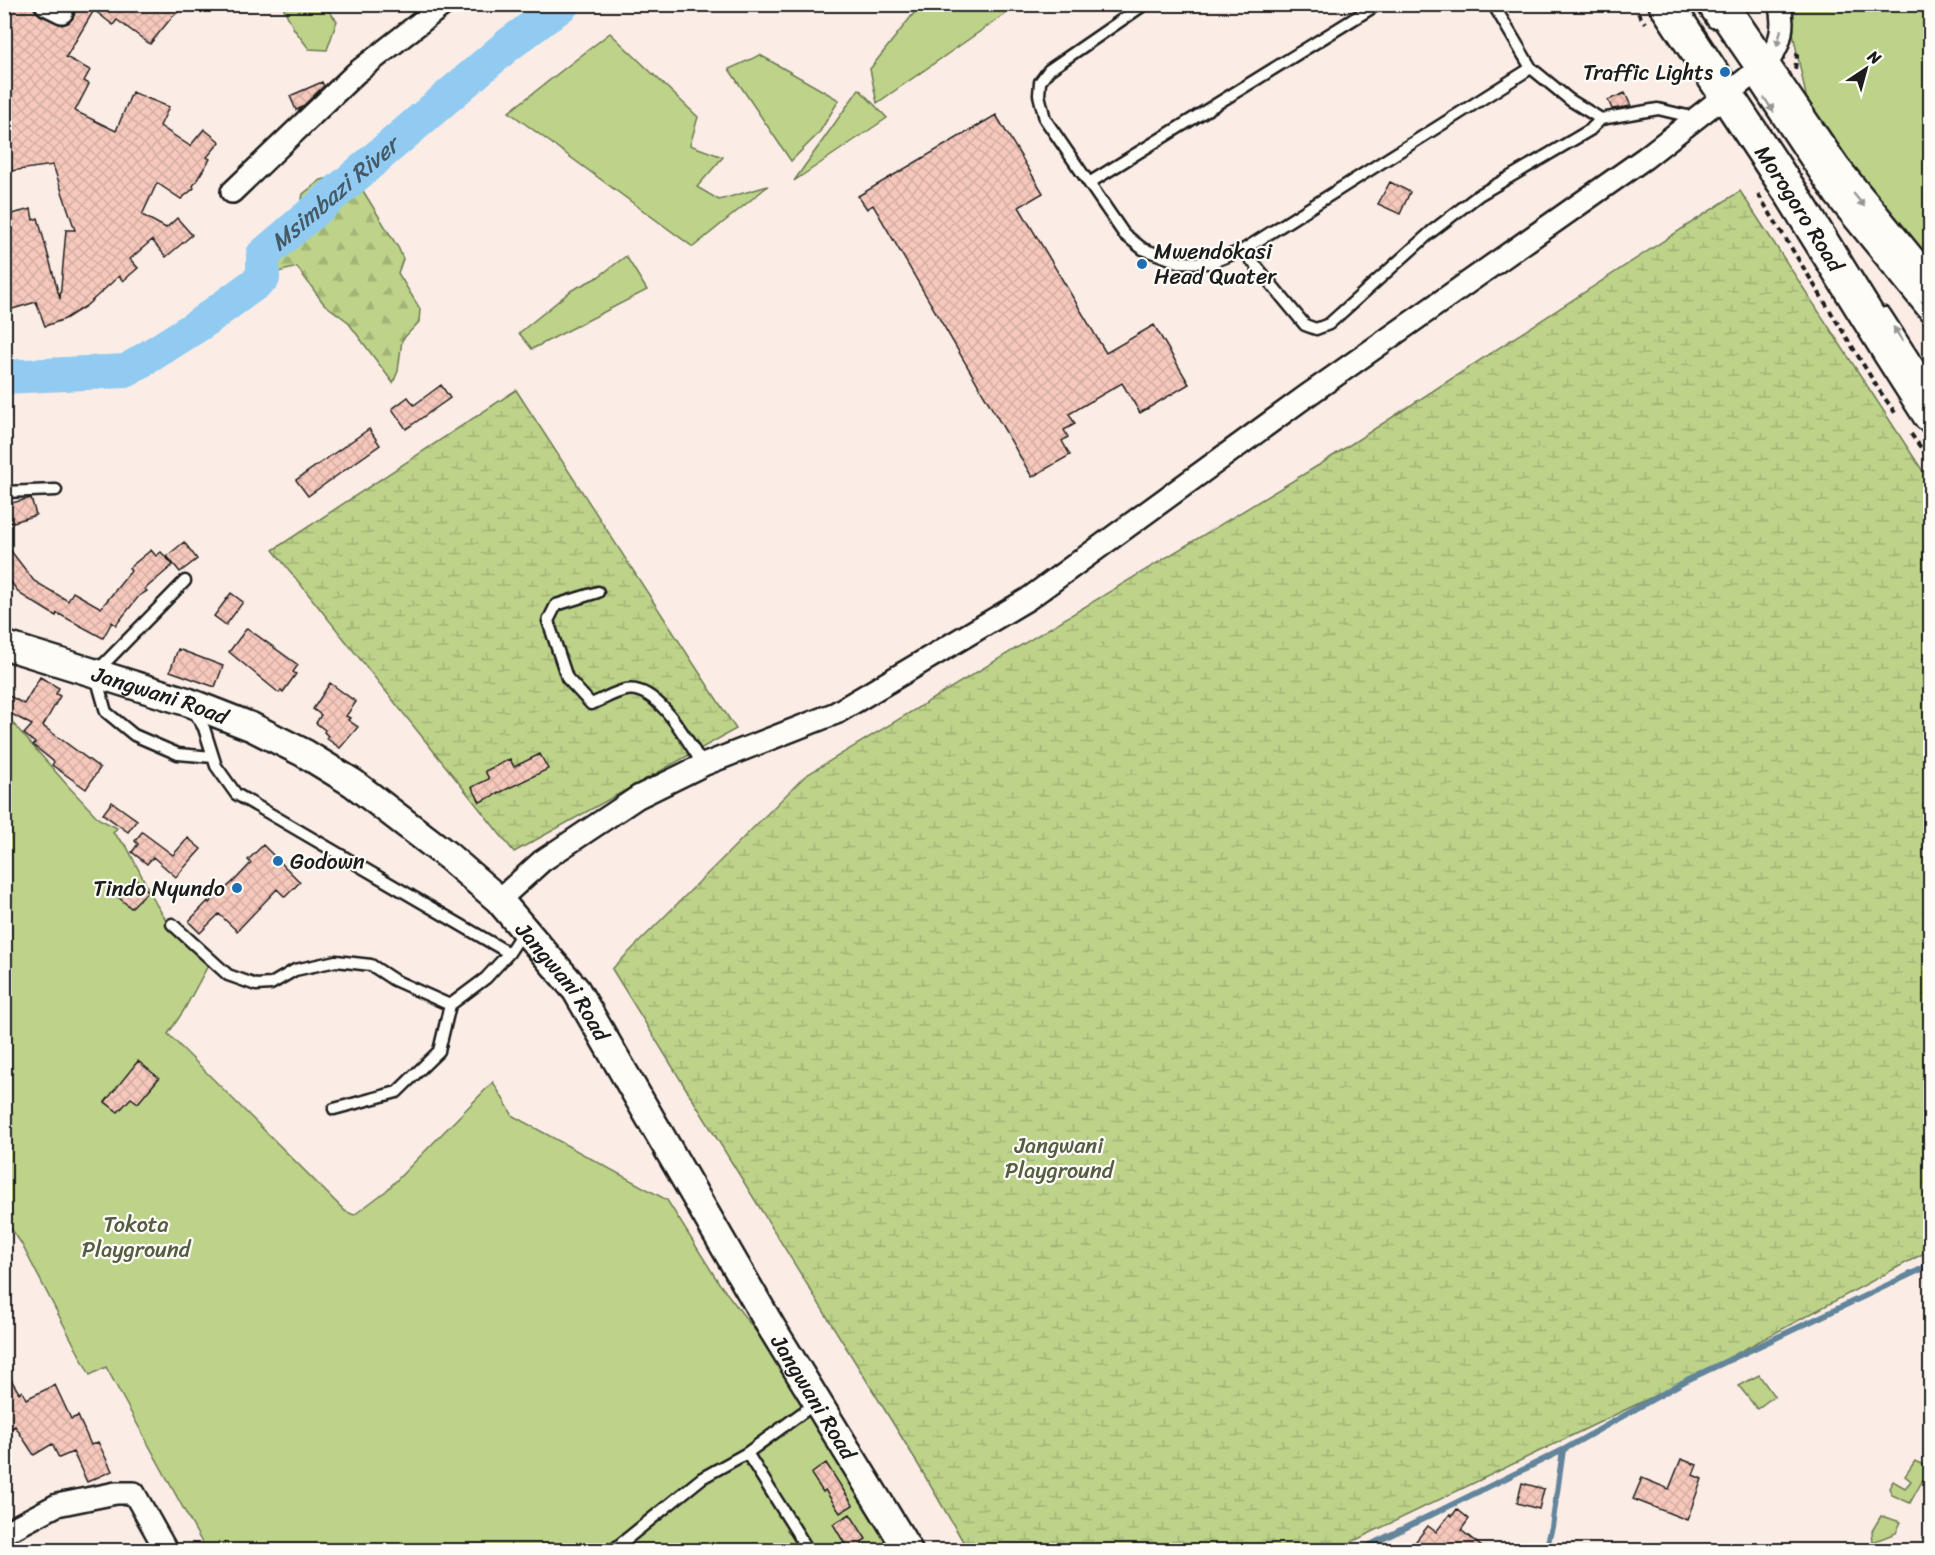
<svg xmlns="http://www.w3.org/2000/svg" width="1935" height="1555" viewBox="0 0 1935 1555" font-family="Sriracha,sans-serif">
<defs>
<pattern id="forest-firs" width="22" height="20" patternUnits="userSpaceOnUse" patternTransform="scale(1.5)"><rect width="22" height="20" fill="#bdd389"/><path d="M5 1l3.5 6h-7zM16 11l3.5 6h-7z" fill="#a2b576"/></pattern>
<pattern id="wetland-marsh" width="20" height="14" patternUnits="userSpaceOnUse" patternTransform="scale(1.5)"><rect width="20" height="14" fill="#bdd389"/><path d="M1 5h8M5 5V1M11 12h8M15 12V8" fill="none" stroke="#a2b576"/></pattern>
<pattern id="building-cross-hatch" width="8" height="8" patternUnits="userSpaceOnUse" patternTransform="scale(1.5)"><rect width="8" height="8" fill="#f7c9bd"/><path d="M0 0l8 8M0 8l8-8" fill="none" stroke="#d3aca2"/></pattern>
</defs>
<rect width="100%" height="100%" fill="#fbede6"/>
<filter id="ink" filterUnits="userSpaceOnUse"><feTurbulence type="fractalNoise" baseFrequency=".0167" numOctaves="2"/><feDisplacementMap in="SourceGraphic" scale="12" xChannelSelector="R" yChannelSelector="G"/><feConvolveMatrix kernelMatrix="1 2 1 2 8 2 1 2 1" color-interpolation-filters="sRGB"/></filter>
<g filter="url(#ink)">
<path fill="#bdd389" stroke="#6c7852" stroke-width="1.5" d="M921 4 1018 5 877 103 870 69Z
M282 5H324L337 21 327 50 309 49 294 29Z
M1780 5H1930V277L1816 144 1789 14Z
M610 33 698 117 690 145 723 157 697 187 719 200 768 186 693 247 509 112Z
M760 55 839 100 819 133 791 161 729 69Z
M859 89 887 118 794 181Z
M626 256 647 290 532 349 519 333 572 290 598 277Z
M11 721 68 786 99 819 117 828 113 833 127 847 156 904 174 933 211 960 184 1010 168 1034 345 1211 354 1215 386 1191 493 1082 513 1116 667 1200 719 1283 773 1354 808 1394 890 1550H206L106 1367 90 1375 21 1243 6 1221 5 1215 4 728Z
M1759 1375 1774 1396 1757 1409 1739 1386Z
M1915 1461 1930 1467 1910 1503 1892 1495 1889 1488 1893 1481 1905 1488 1911 1481 1905 1476Z
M1881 1516 1901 1522 1896 1533 1873 1542 1872 1531Z"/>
<path fill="url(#forest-firs)" stroke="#6c7852" stroke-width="1.5" d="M352 173 399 249 403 259 398 273 420 309 419 322 402 340 398 371 393 383 347 321 324 304 297 267 267 275 268 259 288 249 302 233 298 218 303 194 321 180Z"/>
<path fill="url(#wetland-marsh)" stroke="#6c7852" stroke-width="1.5" d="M1740 191 1930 482V1250L1687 1380 1335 1550H968L912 1454 612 969 805 776 1319 465Z
M516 390 736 729 514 852 273 550Z"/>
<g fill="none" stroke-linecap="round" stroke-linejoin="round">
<path stroke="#62859c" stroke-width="6" d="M1360 1550 1563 1450 1687 1380 1930 1265
M1546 1550 1552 1527 1563 1450"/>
<path stroke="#91cbf1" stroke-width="34" id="s1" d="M4 377 126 371 200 324 263 278V255L508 45 563 4"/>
</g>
<path fill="url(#building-cross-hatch)" stroke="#1c1c1c" stroke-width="1.5" d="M4 4H33L35 10 40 15 62 25 68 23 73 18 75 12 72 4H188L172 17 150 44 117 20 113 25 94 10 66 57 90 70 84 81 89 84 75 111 116 131 132 92 169 107 160 126 190 146 204 129 220 142 207 157 210 159 193 186 194 188 181 199 157 183 142 215 166 228 177 218 192 235 166 257 152 240 130 259 138 268 123 281 119 276 86 306 65 319 45 326 36 302 9 310 4 295V216L31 209 33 220 38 218 60 299 66 230H75L53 165 4 172Z
M322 82 324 86 301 108 296 110 290 96Z
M1625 93 1631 106 1612 109 1608 100Z
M996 115 1043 193 1019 207 1106 353 1154 325 1189 384 1140 413 1122 383 1069 414 1075 424 1064 430 1068 437 1062 441 1070 455 1032 477 873 205 867 209 858 196Z
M1390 182 1410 192 1400 214 1378 204Z
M441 385 450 398 406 429 392 409 408 397 414 405Z
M369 429 380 445 308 496 296 480Z
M31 498 36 515 4 525V505Z
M4 542 34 581 68 601 73 592 101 608 131 571 129 568 151 550 156 556 161 552 173 565 145 589 147 591 139 596 116 625 112 622 103 638 57 613 56 616 20 594 4 573Z
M184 542 197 559 180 572 167 556Z
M231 593 243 602 226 625 214 616Z
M247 628 298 665 293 672 296 674 283 692 281 690 279 693 229 652Z
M178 649 223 666 215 687 170 671Z
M40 677 59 688 56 694 60 696 43 726 100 768 86 789 52 765 54 762 33 745 35 743 24 734 32 725 4 710V693L24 704Z
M330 683 356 702 346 716 350 718 348 720 358 727 340 748 326 738 328 736 324 732 325 730 316 723 321 715 313 709Z
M540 754 548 769 480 802 472 787 489 779 485 771 510 759 514 767Z
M112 802 137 820 128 832 103 814Z
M142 832 173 855 188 838 201 849 176 877 153 857 147 864 132 852 138 844 135 841Z
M263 845 300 882 285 897 277 889 237 931 219 914 200 933 189 922 190 920 208 901 209 903 235 880 251 863 248 860Z
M135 878 148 891 131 908 117 896Z
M138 1061 159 1078 138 1103 131 1098 118 1112 105 1102Z
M4 1368 19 1393 22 1391 26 1399 55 1385 71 1419 78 1416 91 1445 98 1442 112 1471 87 1482 73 1452 59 1458 52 1444 34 1455 15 1426 4 1433Z
M1681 1459 1697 1465 1693 1475 1702 1479 1687 1520 1633 1499 1642 1478 1669 1489Z
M826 1463 853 1505 840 1513 825 1490 823 1492 811 1474Z
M1522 1483 1544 1489 1539 1509 1517 1503Z
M1457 1509 1469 1519 1461 1530 1487 1551H1408L1428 1526 1436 1532 1450 1514 1452 1516Z
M850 1514 866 1539 861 1542 867 1551H849L833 1524Z"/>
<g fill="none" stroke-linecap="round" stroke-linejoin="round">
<defs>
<path id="service" d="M1145 4 1049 70 1040 82 1039 95 1045 119 1124 234 1143 249 1179 262 1210 263 1243 250 1531 68
M1493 4 1531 68 1570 100 1601 119
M1701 4 1713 22
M1752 80 1831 199 1930 320
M1089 183 1378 4
M1243 250 1305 325 1316 329 1329 324 1431 232 1479 195 1590 130 1601 119 1658 109 1696 118
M1885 313 1930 383
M4 492 56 490
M185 581 95 673 106 712 134 735 178 754 213 757
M598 592 556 605 548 621 567 678 591 704C602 700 614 692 626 690 658 684 688 742 703 765
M193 710 204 728 216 766 236 794 509 953
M172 924 228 975 256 985 271 984 295 970 336 961 371 965 394 980 450 1005 486 978 509 953 524 930
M334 1109 397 1092 439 1051 450 1005
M747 1453 808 1550
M613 1550 702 1478 747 1453 817 1402"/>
<path id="minor" d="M46 4 62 12
M232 192 356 73 444 4
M499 900 542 861 638 797 703 765 836 713 1028 599 1305 397 1645 158 1750 76C1775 61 1788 33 1779 4
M4 1533 57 1505 116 1493H134L166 1550"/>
<g id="tertiary">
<path id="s2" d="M4 645 188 702 252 727 304 753 353 783 448 856 499 900 576 990 770 1325 908 1550"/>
</g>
<g id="trunk">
<path id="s3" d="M1666 4 1793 196 1891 354 1930 415"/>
<path d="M1720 4 1834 170 1930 287"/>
</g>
</defs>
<use href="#service" stroke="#1c1c1c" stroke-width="15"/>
<use href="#minor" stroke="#1c1c1c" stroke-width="26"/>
<use href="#tertiary" stroke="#1c1c1c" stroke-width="32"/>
<use href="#trunk" stroke="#1c1c1c" stroke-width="38"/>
<path stroke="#1c1c1c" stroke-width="4" stroke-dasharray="6 4.5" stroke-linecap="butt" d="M1632 4 1645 23
M1795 69 1798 49
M1758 194 1879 390 1896 414
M1911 434 1930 460"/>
<use href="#service" stroke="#fdfcf7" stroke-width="10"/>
<use href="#minor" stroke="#fdfcf7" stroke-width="21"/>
<use href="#tertiary" stroke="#fdfcf7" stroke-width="27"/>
<use href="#trunk" stroke="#fdfcf7" stroke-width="33"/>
</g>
<defs><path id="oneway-solid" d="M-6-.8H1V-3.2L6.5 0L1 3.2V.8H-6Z" transform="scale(1.5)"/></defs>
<g fill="#989794">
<use href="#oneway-solid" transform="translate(1779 38) rotate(103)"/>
<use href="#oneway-solid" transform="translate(1769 105) rotate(57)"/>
<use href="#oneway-solid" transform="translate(1859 200) rotate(51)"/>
<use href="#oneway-solid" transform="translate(1898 334) rotate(-123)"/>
</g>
</g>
<g fill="#1f6fb2" stroke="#fdfcf7" stroke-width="2">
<circle cx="1725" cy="72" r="6"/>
<circle cx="1142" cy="264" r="6"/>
<circle cx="278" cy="861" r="6"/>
<circle cx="237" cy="888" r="6"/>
</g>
<g text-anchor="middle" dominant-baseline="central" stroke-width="4.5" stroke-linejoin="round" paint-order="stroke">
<g font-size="22" fill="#1c1c1c" stroke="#fdfcf7" text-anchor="end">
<text x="1713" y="72">Traffic Lights</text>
<text x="1154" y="251" text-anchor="start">Mwendokasi<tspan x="1154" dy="25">Head Quater</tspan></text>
<text x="290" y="861" text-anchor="start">Godown</text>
<text x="225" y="888">Tindo Nyundo</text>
</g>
<g font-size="22" fill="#1c1c1c" stroke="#fdfcf7">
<text stroke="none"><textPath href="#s3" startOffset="244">Morogoro Road</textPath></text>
<text stroke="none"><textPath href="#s2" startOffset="164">Jangwani Road</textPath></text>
<text stroke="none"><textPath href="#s2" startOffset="668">Jangwani Road</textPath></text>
<text stroke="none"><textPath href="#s2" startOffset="1154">Jangwani Road</textPath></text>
</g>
<g font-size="22" fill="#545c42" stroke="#fdfcf7">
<text x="1059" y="1145">Jangwani<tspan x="1059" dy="25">Playground</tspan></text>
<text x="136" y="1224">Tokota<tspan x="136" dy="25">Playground</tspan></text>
</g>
<g font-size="24" font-style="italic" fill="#455967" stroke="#fdfcf7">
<text stroke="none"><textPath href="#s1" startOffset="405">Msimbazi River</textPath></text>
</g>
</g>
<rect width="1935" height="1555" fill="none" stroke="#fdfcf7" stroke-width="24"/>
<rect x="12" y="12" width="1911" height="1531" fill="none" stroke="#1c1c1c" stroke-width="2" filter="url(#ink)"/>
<g transform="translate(1866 69) rotate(36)" stroke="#fdfcf7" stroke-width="4.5" paint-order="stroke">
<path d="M0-4.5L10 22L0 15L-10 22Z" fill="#1c1c1c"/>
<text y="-9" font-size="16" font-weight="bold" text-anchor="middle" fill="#1c1c1c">N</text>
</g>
</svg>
